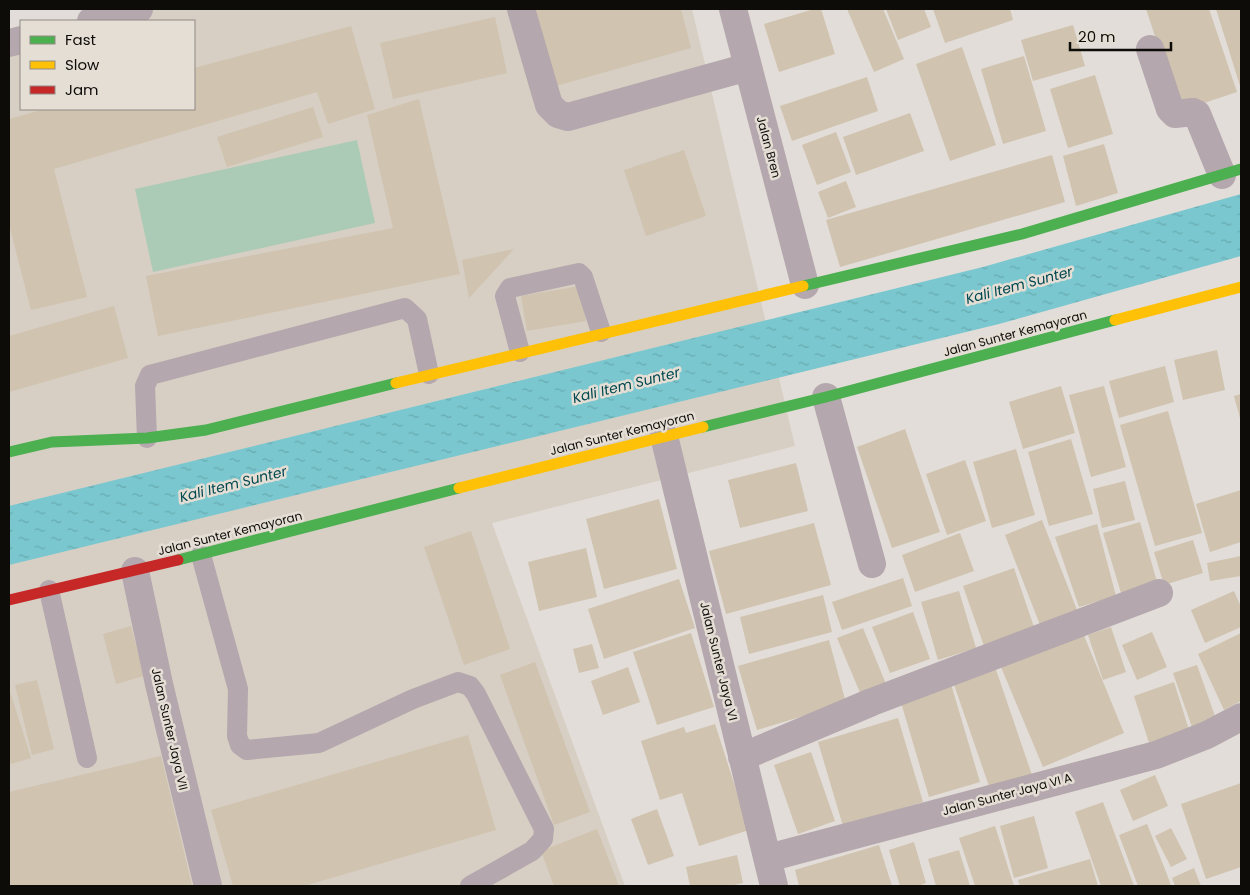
<svg xmlns="http://www.w3.org/2000/svg" width="1250" height="895" viewBox="0 0 1250 895" font-family="Poppins,sans-serif">
<defs>
<pattern id="water-ripples" width="26" height="14" patternUnits="userSpaceOnUse" patternTransform="scale(1.25)"><rect width="26" height="14" fill="#7ac7cf"/><path d="M2 4q2-2 4 0t4 0M15 11q2-2 4 0t4 0" fill="none" stroke="#68aab0"/></pattern>
</defs>
<rect width="100%" height="100%" fill="#e2ddd8"/>
<path fill="#d7cfc4" d="M159 9H692L795 446 492 523 625 886H9V47L21 44V109H194V21H110Z"/>
<path fill="#accbb6" d="M357 140 375 223 153 272 135 189Z"/>
<path fill="url(#water-ripples)" d="M1241 194V256L999 324 9 565V506L983 267Z"/>
<path fill="#d0c3af" d="M533 9H681L691 48 556 86Z
M814 9H821L835 54 779 72 764 24Z
M847 9H883L904 59 874 72Z
M886 9H924L931 27 898 40Z
M933 9H1010L1013 20 945 43Z
M1146 9H1209L1237 92 1180 111Z
M1216 9H1241V89Z
M495 17 507 73 393 99 380 43Z
M1073 25 1085 66 1033 81 1021 40Z
M351 26 375 109 328 124 317 92 54 169 87 297 31 310 9 224V119L45 109H194V68Z
M962 47 996 145 950 161 916 64Z
M1024 56 1046 131 1003 144 981 69Z
M1095 75 1113 134 1068 148 1050 89Z
M867 77 878 111 792 141 780 106Z
M419 99 460 274 158 336 146 276 393 228 367 115Z
M313 107 323 137 227 167 217 137Z
M910 113 924 151 856 175 843 137Z
M836 132 851 172 817 185 802 145Z
M1104 144 1118 193 1076 206 1063 156Z
M684 150 706 216 646 236 624 170Z
M1052 155 1065 202 840 267 826 220Z
M846 181 856 207 828 218 818 192Z
M514 249 469 298 462 260Z
M580 286 586 321 527 331 521 296Z
M114 306 128 358 9 392V336Z
M1217 350 1225 390 1183 400 1174 360Z
M1165 366 1174 402 1119 418 1109 381Z
M1061 386 1075 433 1023 449 1009 402Z
M1104 386 1126 467 1091 477 1069 395Z
M1241 394V422L1234 396Z
M1168 411 1202 533 1155 546 1120 425Z
M905 429 940 532 892 548 857 447Z
M1071 439 1093 514 1049 526 1028 452Z
M1016 449 1035 515 992 528 973 462Z
M965 460 986 521 947 535 926 474Z
M796 463 808 511 740 528 728 480Z
M1125 481 1135 520 1102 528 1093 489Z
M1241 490V542L1210 552 1196 504Z
M659 499 677 569 604 589 586 519Z
M1042 520 1077 610 1040 625 1005 535Z
M1140 522 1157 582 1121 593 1103 533Z
M814 523 831 585 726 614 709 551Z
M1097 524 1116 596 1079 607 1055 537Z
M471 531 510 649 464 665 424 547Z
M960 533 974 571 915 592 902 555Z
M1193 540 1203 573 1164 585 1154 552Z
M586 548 597 597 539 611 528 562Z
M1241 556V576L1210 581 1207 563Z
M1014 568 1034 627 984 646 963 586Z
M903 578 912 606 842 630 832 602Z
M679 579 695 628 604 659 588 609Z
M959 591 976 648 938 660 921 602Z
M1234 591 1241 607V627L1205 643 1191 610Z
M823 595 832 632 749 654 740 617Z
M913 612 930 659 890 673 872 627Z
M131 626 144 676 116 684 103 634Z
M1111 627 1126 672 1103 680 1088 635Z
M863 628 886 684 861 695 837 638Z
M1152 632 1167 667 1137 680 1122 645Z
M691 633 714 707 657 725 633 652Z
M1083 633 1124 733 1043 767 1001 667Z
M1241 633V701L1224 710 1198 654Z
M829 640 846 703 757 730 738 666Z
M592 644 599 668 579 673 573 649Z
M993 661 1033 778 991 792 951 676Z
M535 662 590 812 554 825 500 675Z
M1197 665 1216 719 1192 727 1173 673Z
M628 667 640 702 603 715 591 681Z
M37 680 54 749 32 755 15 685Z
M1174 682 1190 733 1150 746 1134 696Z
M951 684 980 782 929 797 900 699Z
M9 688 31 758 11 764 9 756Z
M898 718 923 802 843 826 818 742Z
M715 724 749 830 699 846 682 793 660 800 641 741 684 727 686 733Z
M468 735 496 830 304 886H233L211 810Z
M811 752 835 821 798 834 774 765Z
M161 756 192 886H9V792Z
M1155 775 1168 806 1133 821 1120 790Z
M1241 783V867L1206 879 1181 804Z
M1103 802 1134 886H1101L1075 812Z
M657 809 674 856 648 865 631 819Z
M1034 816 1048 868 1014 878 1000 826Z
M1147 824 1168 877 1171 886H1138L1119 835Z
M995 826 1014 886H975L959 838Z
M1171 828 1187 859 1171 867 1155 836Z
M597 829 619 886H554L541 851Z
M914 842 926 883 918 886H900L889 850Z
M879 845 892 886H799L795 870Z
M959 850 970 886H936L928 859Z
M737 855 743 883 730 886H690L686 867Z
M1090 859 1098 886H1020L1018 880Z
M1194 868 1201 886H1175L1172 878Z"/>
<g fill="none" stroke-linecap="round" stroke-linejoin="round">
<path stroke="#b4a7ad" stroke-width="20" d="M520 352 505 296 510 288 579 273 583 277 601 332
M147 438 145 386 150 375 405 308 417 319 429 374
M201 555 238 689 237 736 240 745 247 750 319 743 413 699 458 682 470 686 476 694 544 829 543 839 532 851 470 886
M49 590 87 758"/>
<path stroke="#b4a7ad" stroke-width="28" d="M521 9 549 105 558 114 568 117 748 67
M733 9 805 285
M91 21 139 9
M9 43 21 40
M1150 49 1170 109 1175 114 1193 112 1197 114 1222 175
M826 397 872 564
M664 436 774 886
M135 571 159 684 208 886
M742 757 872 702 1159 593
M768 858 1156 755 1207 735 1241 717"/>
<path stroke="#4caf50" stroke-width="11" d="M803 286 1022 234 1241 169
M703 427 826 397 1115 320
M9 452 52 442 147 438 206 430 396 383
M178 560 459 488"/>
<path stroke="#ffc107" stroke-width="11" d="M1115 320 1241 287
M396 383 803 286
M459 488 703 427"/>
<path stroke="#c62828" stroke-width="11" d="M9 600 178 560"/>
</g>
<g text-anchor="middle" dominant-baseline="central" stroke-width="5" stroke-linejoin="round" paint-order="stroke">
<g font-size="12" fill="#0e0c09" stroke="#e5ded5">
<text transform="translate(769 147) rotate(75)">Jalan Bren</text>
<text transform="translate(1015 333) rotate(-15)">Jalan Sunter Kemayoran</text>
<text transform="translate(622 433) rotate(-14)">Jalan Sunter Kemayoran</text>
<text transform="translate(230 533) rotate(-14)">Jalan Sunter Kemayoran</text>
<text transform="translate(719 661) rotate(76)">Jalan Sunter Jaya VI</text>
<text transform="translate(170 729) rotate(77)">Jalan Sunter Jaya VII</text>
<text transform="translate(1007 794) rotate(-15)">Jalan Sunter Jaya VI A</text>
</g>
<g font-size="14" font-style="italic" fill="#00484f" stroke="#e5ded5">
<text transform="translate(1019 285) rotate(-15)">Kali Item Sunter</text>
<text transform="translate(626 385) rotate(-14)">Kali Item Sunter</text>
<text transform="translate(233 484) rotate(-14)">Kali Item Sunter</text>
</g>
</g>
<rect width="1250" height="895" fill="none" stroke="#0e0c09" stroke-width="20"/>
<rect x="20" y="20" width="175" height="90" fill="#e5ded5" stroke="#8f8a83"/>
<rect x="30" y="36" width="25" height="8" fill="#4caf50" stroke="#8f8a83"/>
<text x="65" y="45" font-size="15" fill="#0e0c09">Fast</text>
<rect x="30" y="61" width="25" height="8" fill="#ffc107" stroke="#8f8a83"/>
<text x="65" y="70" font-size="15" fill="#0e0c09">Slow</text>
<rect x="30" y="86" width="25" height="8" fill="#c62828" stroke="#8f8a83"/>
<text x="65" y="95" font-size="15" fill="#0e0c09">Jam</text>
<path d="M1070 42v8h101v-8" fill="none" stroke="#0e0c09" stroke-width="2.5"/>
<text x="1078" y="42" font-size="15" fill="#0e0c09" stroke="#e5ded5" stroke-width="4" paint-order="stroke">20 m</text>
</svg>
